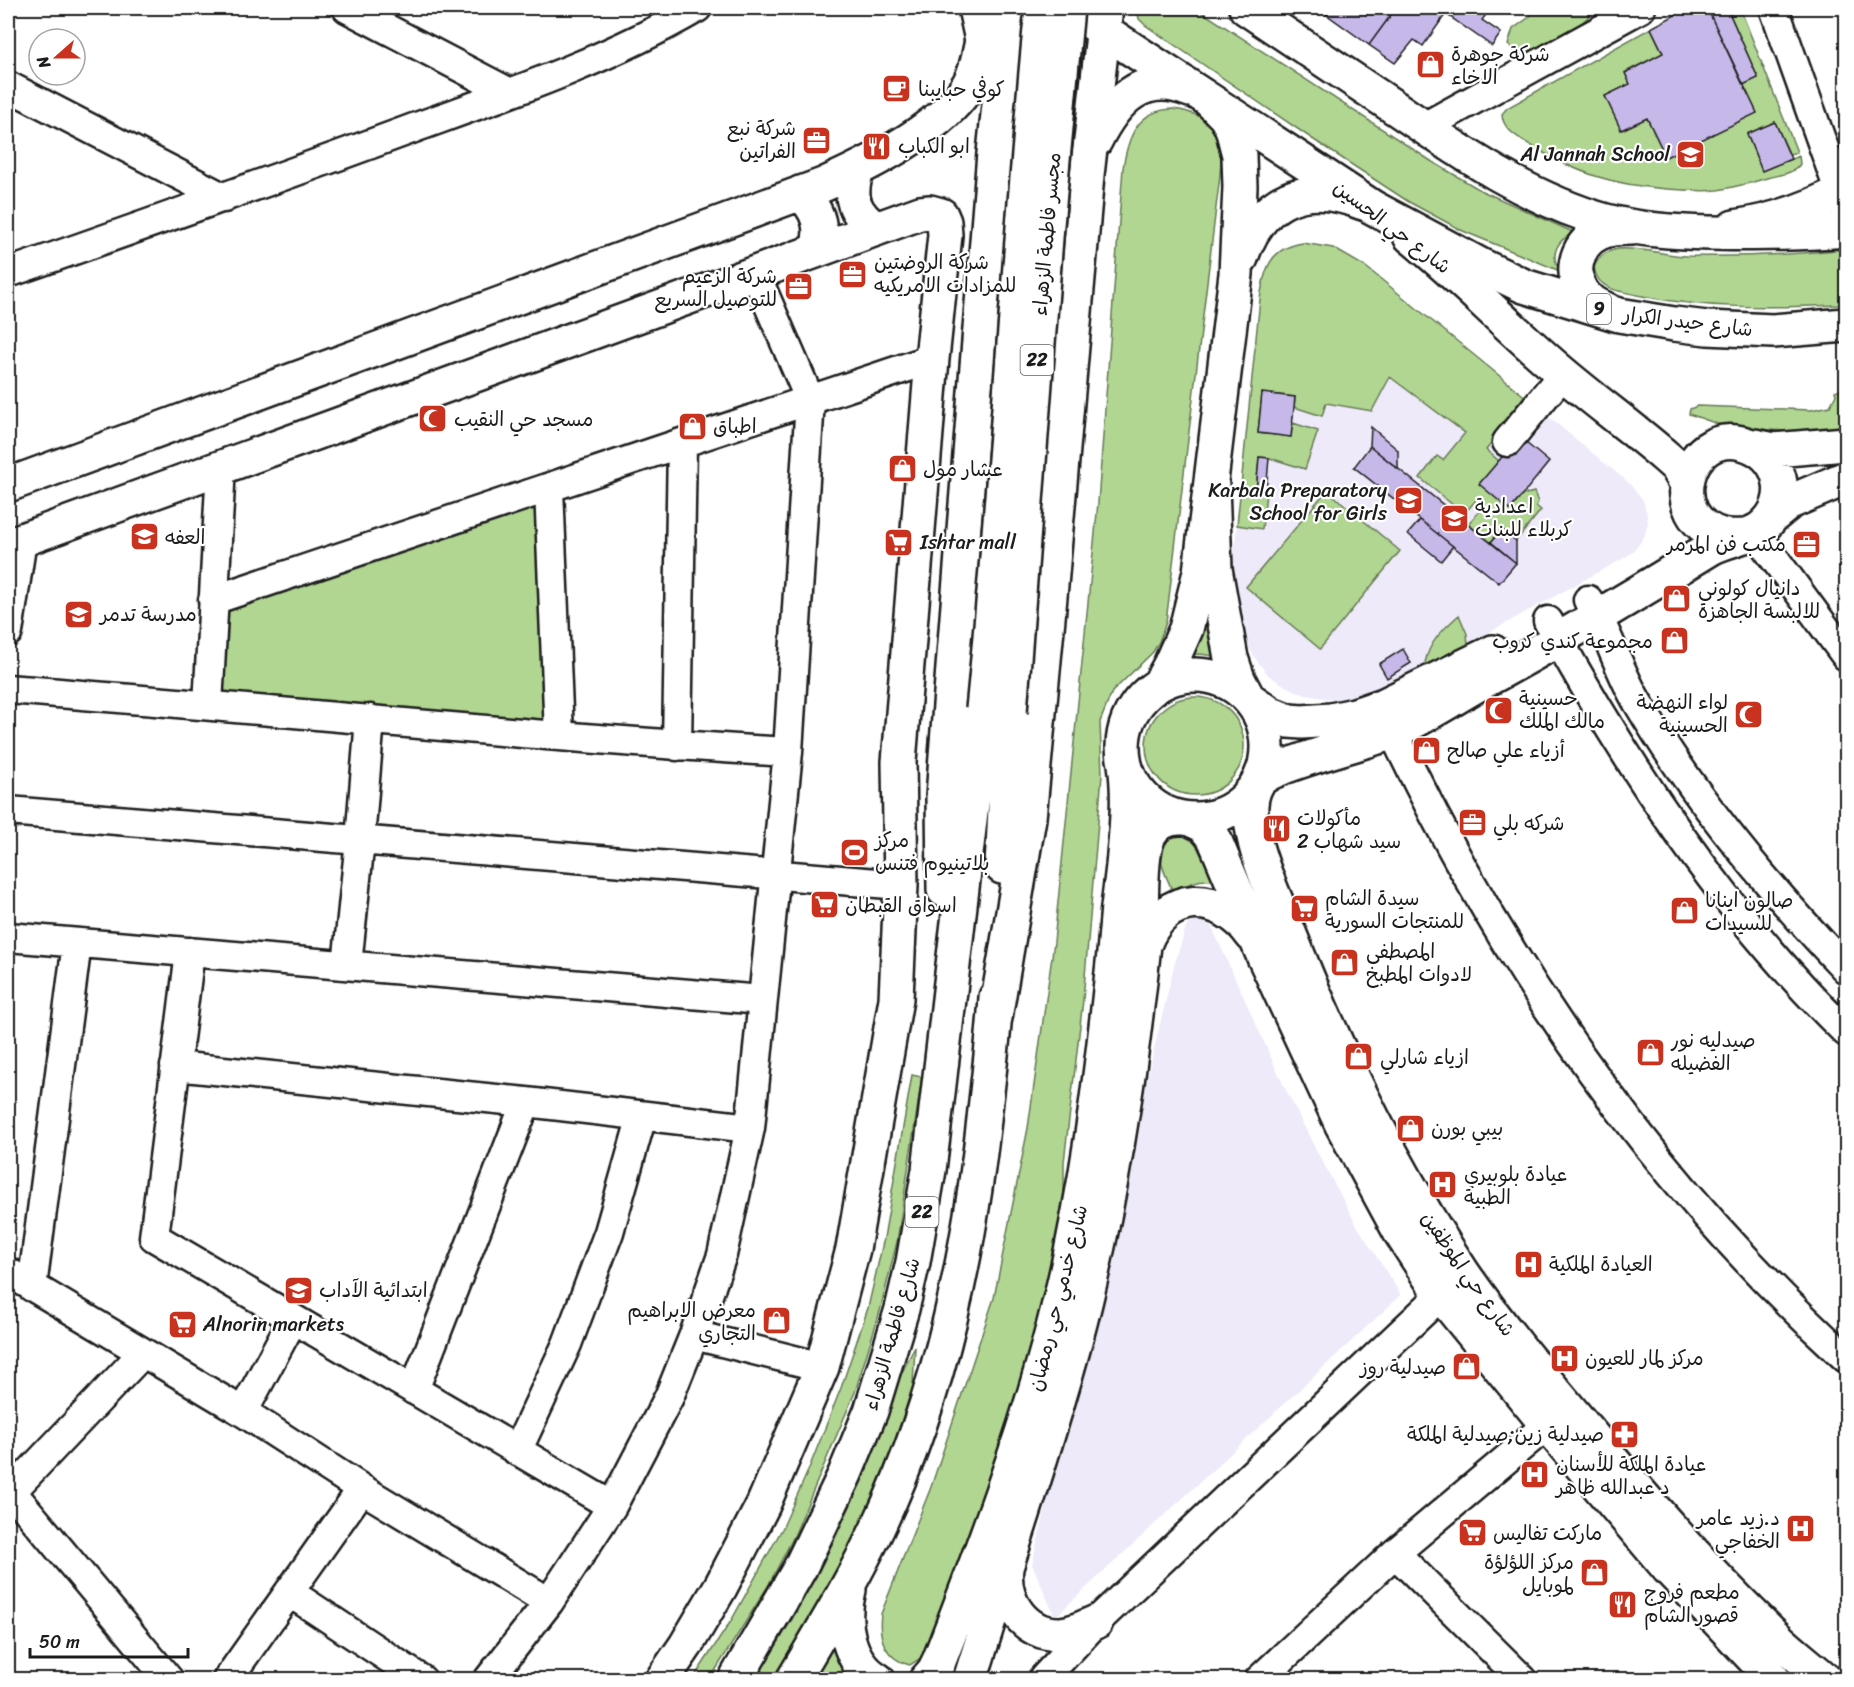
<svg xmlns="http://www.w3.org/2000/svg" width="1854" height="1687" viewBox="0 0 1854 1687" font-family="Sriracha,'Playpen Sans Arabic',sans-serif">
<rect width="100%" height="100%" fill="#fff"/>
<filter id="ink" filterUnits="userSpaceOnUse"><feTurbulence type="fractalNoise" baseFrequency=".0167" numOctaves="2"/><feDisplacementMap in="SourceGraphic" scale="12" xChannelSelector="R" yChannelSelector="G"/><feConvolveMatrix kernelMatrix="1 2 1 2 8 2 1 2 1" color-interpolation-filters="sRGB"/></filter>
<g filter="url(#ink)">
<path fill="#eeeaf9" d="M1303 243 1333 248 1366 267 1629 483 1643 500 1647 515 1648 523 1644 537 1634 551 1624 558 1428 666 1363 698 1336 700 1305 695 1287 687 1268 675 1255 658 1244 639 1232 575 1260 299 1263 280 1269 263 1273 256 1289 246Z
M1192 919H1206L1210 923 1283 1084 1313 1144 1356 1224 1401 1295 1055 1617 1032 1564 1121 1204 1145 1087 1174 966 1186 927Z"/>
<path fill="#b0d691" stroke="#667956" stroke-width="1.5" d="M1137 8H1196L1431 161 1482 191 1575 233C1557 239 1549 255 1560 271L1463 231 1409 202 1311 138 1145 25 1139 19Z
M1539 8H1596C1585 24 1553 45 1535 53 1531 55 1526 55 1521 55L1508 45 1513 29 1528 18Z
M1727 8H1740L1797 152 1790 155 1775 122 1747 135 1762 170 1799 156 1800 164C1794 174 1778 175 1767 178 1751 183 1734 187 1718 190 1701 192 1683 190 1667 189 1615 185 1577 174 1532 146 1521 139 1502 130 1502 114L1507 108 1651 28 1663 53 1625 72 1630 84 1605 96 1622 130 1647 118 1666 157 1743 85 1758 78Z
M1173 109C1188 111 1209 117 1217 132 1226 153 1217 194 1215 216L1166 622 1159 642 1153 652 1112 692 1100 722 1102 775 1083 1000 1064 1162V1221L1062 1236 1001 1458 924 1656 910 1665C885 1659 878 1638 881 1614L931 1487 994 1298 1028 1128 1054 942 1098 503 1123 168C1128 137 1137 110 1173 109Z
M1303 243 1333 248 1366 267 1528 399 1486 450 1499 461 1510 510 1523 495 1534 492 1538 502 1536 506 1541 510 1516 541 1502 529 1491 542 1468 524 1483 507 1476 500 1464 514 1420 478 1437 456 1443 460 1465 433 1390 377 1372 411 1326 403 1322 416 1294 407 1295 397 1262 394 1258 433 1291 437 1293 423 1318 431 1305 469 1270 458 1259 457 1256 491 1266 493 1262 529 1237 525 1260 299C1265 269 1269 248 1303 243Z
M1846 249V303L1838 305C1770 308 1703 309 1637 295 1625 292 1611 291 1602 283 1597 279 1595 273 1594 267 1599 256 1606 251 1618 249 1641 247 1664 255 1686 256 1740 257 1793 255 1846 249Z
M1846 387V429L1791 431 1732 429 1689 414 1690 409 1697 406 1811 410 1830 406 1836 395 1835 391Z
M1327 490 1400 551 1320 649 1246 587Z
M538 505 545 721 220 692 221 609Z
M1206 582 1222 657 1200 654 1189 655Z
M1459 615 1467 634 1468 645 1428 666 1425 663C1429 642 1443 629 1459 615Z
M1146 746a49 49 0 1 1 98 0a49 49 0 1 1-98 0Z
M1181 833 1195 843 1214 880C1196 878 1188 884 1174 894 1166 875 1154 858 1165 838Z
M912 1075 922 1077 897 1242 880 1311 855 1392 794 1536 768 1586 710 1679H693L731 1621 782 1529 808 1471 841 1388 868 1308 884 1238Z
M915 1347 913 1385 895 1443 860 1526 820 1607 778 1679 754 1680C804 1606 847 1519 879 1436 887 1418 891 1399 899 1380 903 1369 909 1358 915 1347Z
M837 1636 855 1679 811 1680Z"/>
<path fill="#c7b8ea" stroke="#1c1c1c" stroke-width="1.5" d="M1331 8H1396L1369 45 1326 14Z
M1396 8H1450L1423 46 1414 40 1395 63 1369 45Z
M1450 8H1491L1482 20 1501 33 1492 46 1446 14Z
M1688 8H1707L1757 113 1666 157 1647 118 1621 130 1605 96 1630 84 1625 73 1663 53 1651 28Z
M1707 8H1727L1758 78 1743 85Z
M1775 122 1791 159 1762 171 1747 134Z
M1262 393 1295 397 1291 437 1258 433Z
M1371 427 1398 450V469L1370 446Z
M1519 437 1549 462 1510 510 1479 484Z
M1370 446 1516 563 1499 583 1354 467Z
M1259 457 1269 458 1266 493 1256 492Z
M1420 520 1453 546 1441 561 1408 534Z
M1502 529 1516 541V563L1491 542Z
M1403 649 1411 663 1387 678 1379 664Z"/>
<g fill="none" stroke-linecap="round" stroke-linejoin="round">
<defs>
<path id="minor" d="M347 8 510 93
M1774 8 1840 193
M8 86 224 198
M1424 127 1641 8
M8 273C143 226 279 178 414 128 511 93 608 60 697 8
M1507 442 1563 374
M549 488 559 735
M1755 532 1846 656
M213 600 932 359
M1588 600C1609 632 1618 670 1638 703 1695 800 1769 888 1846 969
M1548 621C1629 769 1725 914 1846 1032
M8 632 22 540
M8 689C268 709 528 737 788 752
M208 705 221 467
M1393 732C1505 969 1652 1181 1846 1358
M677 746 682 443
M8 811 901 885
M8 937 762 1000
M190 952 154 1237 612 1506
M347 965 360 840 370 719
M175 1066 526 1102 750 1128
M8 1272 243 1412 362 1489 549 1602
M32 1287 77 943
M694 1335 822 1367
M414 1390 526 1102
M243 1412 293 1319
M517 1451 567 1344 609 1232 642 1116
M11 1491 169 1680
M8 1495 143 1353
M1395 1553 1523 1680
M289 1592 422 1680
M227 1680 362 1489
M488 1680 549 1602 612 1506 669 1397 694 1335 722 1255 750 1128 788 752 810 400 755 273
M1042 1680 1096 1622 1441 1295
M1259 1680 1395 1553 1547 1425"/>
<path id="major" d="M857 170C848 197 853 212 876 229
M800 193C818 209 824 227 817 250
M1734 227C1774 221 1812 208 1846 189
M1410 236C1458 275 1500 319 1546 359 1585 394 1628 424 1667 458L1677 467 1686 483
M1241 258C1261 198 1305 180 1363 203
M1754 446 1774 450 1846 444
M8 485 823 185C868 165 944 128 969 84 977 70 979 55 982 40
M1212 485 1215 569 1231 658 1238 679 1248 698 1271 714 1289 721 1302 722 1331 720 1355 715 1384 705 1493 652
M1773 516 1790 502 1846 478
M1745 536C1737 536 1729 537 1722 535 1662 519 1685 429 1742 443 1782 452 1795 502 1761 528 1749 537 1726 540 1711 548 1633 596 1555 643 1475 686 1449 701 1417 722 1390 733 1365 743 1268 765 1257 784 1236 821 1274 894 1288 930 1335 1049 1392 1166 1463 1273 1504 1332 1552 1388 1598 1443 1654 1511 1713 1578 1777 1638 1793 1653 1810 1666 1826 1680
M8 545 920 213 930 212 941 215 944 222 945 235 932 359 899 762 901 885 896 999 853 1249 822 1367 763 1505 721 1586 686 1645 662 1680
M1123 747a72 72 0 1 1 144 0a72 72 0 1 1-144 0Z
M1160 683 1170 665 1186 629 1200 572 1236 274 1240 187 1239 155 1232 128 1225 116 1210 101
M1190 819 1203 825 1214 838 1263 955 1342 1125 1400 1232 1441 1295 1547 1425 1669 1569 1774 1680
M1142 949C1142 923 1138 858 1149 836 1155 824 1167 818 1180 818
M1006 1568C1002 1601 1024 1635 1061 1634 1074 1633 1085 1627 1096 1622
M926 1680 934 1671 939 1661C982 1550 1024 1439 1054 1324 1086 1202 1101 1078 1114 953 1116 924 1119 895 1123 866 1126 832 1130 798 1125 764
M970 1680C1005 1567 1044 1456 1075 1342 1110 1212 1130 1079 1144 945 1164 890 1220 890 1252 935"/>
<path id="highway" d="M975 8 982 40 989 85
M1246 8C1296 41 1345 74 1394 107 1460 152 1528 199 1606 221 1640 230 1675 232 1710 233 1755 234 1801 234 1846 230
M1086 19 1372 207 1482 266 1524 286 1619 315 1674 324 1707 328 1773 331 1846 325
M1095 141C1115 101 1143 70 1190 90
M1840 193 1846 205
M1607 310C1600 307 1593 303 1587 298 1568 278 1574 245 1599 233 1609 228 1621 228 1632 228
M1002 867 1010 712
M944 890 943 797 947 743 994 153 1009 8
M995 1018 1029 818 1050 597 1087 175 1106 8
M849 1590C841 1621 847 1662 878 1680
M735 1680 800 1568 845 1474 871 1411 902 1309 913 1262 929 1170 983 709
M793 1680C823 1629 854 1579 879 1525 942 1392 971 1246 986 1101 990 1066 994 1032 996 997"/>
</defs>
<use href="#minor" stroke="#1c1c1c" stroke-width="33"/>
<use href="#major" stroke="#1c1c1c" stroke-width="38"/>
<use href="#highway" stroke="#1c1c1c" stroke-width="38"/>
<use href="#minor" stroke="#fff" stroke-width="28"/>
<use href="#major" stroke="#fff" stroke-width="33"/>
<use href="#highway" stroke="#fff" stroke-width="33"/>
<defs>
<path id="highway-bridge" d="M983 709C1007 475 1019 241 1042 8
M1010 712 1047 225 1067 8"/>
</defs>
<use href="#highway-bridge" stroke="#1c1c1c" stroke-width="38" stroke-linecap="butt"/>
<use href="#highway-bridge" stroke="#fff" stroke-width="33"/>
</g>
</g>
<defs>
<symbol id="shop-square" viewBox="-11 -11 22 22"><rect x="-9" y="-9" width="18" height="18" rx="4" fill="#c8321e" stroke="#fff"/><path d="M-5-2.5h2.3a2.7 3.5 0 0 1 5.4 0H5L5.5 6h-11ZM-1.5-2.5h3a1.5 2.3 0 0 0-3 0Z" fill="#fff"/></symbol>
<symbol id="cafe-square" viewBox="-11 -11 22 22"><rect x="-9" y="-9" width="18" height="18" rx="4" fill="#c8321e" stroke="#fff"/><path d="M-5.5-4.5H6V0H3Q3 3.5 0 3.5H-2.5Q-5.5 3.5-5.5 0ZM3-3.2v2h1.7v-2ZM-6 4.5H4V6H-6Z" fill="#fff"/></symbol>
<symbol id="office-square" viewBox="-11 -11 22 22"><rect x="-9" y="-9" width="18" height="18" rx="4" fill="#c8321e" stroke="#fff"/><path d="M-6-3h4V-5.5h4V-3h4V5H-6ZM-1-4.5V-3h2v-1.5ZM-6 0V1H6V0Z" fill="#fff"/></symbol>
<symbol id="restaurant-square" viewBox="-11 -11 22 22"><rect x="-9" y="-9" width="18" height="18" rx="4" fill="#c8321e" stroke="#fff"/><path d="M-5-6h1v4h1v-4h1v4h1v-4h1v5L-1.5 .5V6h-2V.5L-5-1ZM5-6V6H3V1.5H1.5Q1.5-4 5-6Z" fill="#fff"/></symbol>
<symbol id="school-square" viewBox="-11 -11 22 22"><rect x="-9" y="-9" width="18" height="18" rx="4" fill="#c8321e" stroke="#fff"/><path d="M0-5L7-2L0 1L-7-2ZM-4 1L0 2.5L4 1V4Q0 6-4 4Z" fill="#fff"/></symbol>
<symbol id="mosque-square" viewBox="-11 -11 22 22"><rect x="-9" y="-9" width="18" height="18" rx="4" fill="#c8321e" stroke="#fff"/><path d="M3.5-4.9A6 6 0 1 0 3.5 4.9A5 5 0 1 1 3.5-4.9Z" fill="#fff"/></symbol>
<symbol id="supermarket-square" viewBox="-11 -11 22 22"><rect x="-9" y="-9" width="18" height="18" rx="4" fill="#c8321e" stroke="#fff"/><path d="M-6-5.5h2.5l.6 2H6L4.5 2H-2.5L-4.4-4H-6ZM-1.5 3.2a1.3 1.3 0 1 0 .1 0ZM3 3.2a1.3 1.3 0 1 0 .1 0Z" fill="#fff"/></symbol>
<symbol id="stadium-square" viewBox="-11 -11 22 22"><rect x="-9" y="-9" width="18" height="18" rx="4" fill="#c8321e" stroke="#fff"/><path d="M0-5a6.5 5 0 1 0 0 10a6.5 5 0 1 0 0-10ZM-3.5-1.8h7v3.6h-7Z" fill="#fff"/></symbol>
<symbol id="hospital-square" viewBox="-11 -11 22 22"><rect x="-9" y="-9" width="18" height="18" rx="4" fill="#c8321e" stroke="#fff"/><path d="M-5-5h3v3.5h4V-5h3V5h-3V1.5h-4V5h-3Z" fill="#fff"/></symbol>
<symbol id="pharmacy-square" viewBox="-11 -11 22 22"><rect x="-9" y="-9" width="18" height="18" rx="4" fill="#c8321e" stroke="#fff"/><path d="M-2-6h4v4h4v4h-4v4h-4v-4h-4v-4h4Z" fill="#fff"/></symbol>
</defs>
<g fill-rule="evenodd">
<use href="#shop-square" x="1414" y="48" width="33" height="33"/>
<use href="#cafe-square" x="880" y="72" width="33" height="33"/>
<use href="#office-square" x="800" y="124" width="33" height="33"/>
<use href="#restaurant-square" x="860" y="130" width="33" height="33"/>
<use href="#school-square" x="1674" y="138" width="33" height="33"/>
<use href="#office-square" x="836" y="258" width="33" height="33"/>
<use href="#office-square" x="782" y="270" width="33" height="33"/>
<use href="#mosque-square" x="416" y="402" width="33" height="33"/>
<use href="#shop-square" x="676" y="410" width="33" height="33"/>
<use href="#shop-square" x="886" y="452" width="33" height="33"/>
<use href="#school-square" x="1392" y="484" width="33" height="33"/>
<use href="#school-square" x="1438" y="502" width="33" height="33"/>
<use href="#school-square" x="128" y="520" width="33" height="33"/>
<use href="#supermarket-square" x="882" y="526" width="33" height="33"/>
<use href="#office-square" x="1790" y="528" width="33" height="33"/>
<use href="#shop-square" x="1660" y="582" width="33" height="33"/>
<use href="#school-square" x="62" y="598" width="33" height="33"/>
<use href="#shop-square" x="1658" y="624" width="33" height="33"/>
<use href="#mosque-square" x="1482" y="694" width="33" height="33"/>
<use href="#mosque-square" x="1732" y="698" width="33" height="33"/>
<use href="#shop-square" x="1410" y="734" width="33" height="33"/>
<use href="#office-square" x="1456" y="806" width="33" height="33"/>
<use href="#restaurant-square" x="1260" y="812" width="33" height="33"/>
<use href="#stadium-square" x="838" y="836" width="33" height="33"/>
<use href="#supermarket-square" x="808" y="888" width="33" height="33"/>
<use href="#supermarket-square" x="1288" y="892" width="33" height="33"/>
<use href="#shop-square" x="1668" y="894" width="33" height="33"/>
<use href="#shop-square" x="1328" y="946" width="33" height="33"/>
<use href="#shop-square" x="1634" y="1036" width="33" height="33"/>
<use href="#shop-square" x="1342" y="1040" width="33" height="33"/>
<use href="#shop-square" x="1394" y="1112" width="33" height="33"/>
<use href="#hospital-square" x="1426" y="1168" width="33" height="33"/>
<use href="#hospital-square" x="1512" y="1248" width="33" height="33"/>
<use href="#school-square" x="282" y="1274" width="33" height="33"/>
<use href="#shop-square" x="760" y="1304" width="33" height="33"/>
<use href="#supermarket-square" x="166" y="1308" width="33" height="33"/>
<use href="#hospital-square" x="1548" y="1342" width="33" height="33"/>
<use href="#shop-square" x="1450" y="1350" width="33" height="33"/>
<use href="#pharmacy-square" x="1608" y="1418" width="33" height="33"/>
<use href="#hospital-square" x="1518" y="1458" width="33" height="33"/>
<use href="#hospital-square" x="1784" y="1512" width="33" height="33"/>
<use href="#supermarket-square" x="1456" y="1516" width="33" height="33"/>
<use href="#shop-square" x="1578" y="1556" width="33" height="33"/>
<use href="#restaurant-square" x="1606" y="1588" width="33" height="33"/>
</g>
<g text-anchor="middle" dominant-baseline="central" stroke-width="4.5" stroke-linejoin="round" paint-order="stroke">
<g fill="#fff" stroke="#606060" stroke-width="1.5">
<rect x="1587" y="294" width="24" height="30" rx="4.5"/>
<rect x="1020.5" y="345" width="33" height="30" rx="4.5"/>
<rect x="905.5" y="1197" width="33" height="30" rx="4.5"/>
</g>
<g font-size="18" font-weight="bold" fill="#1c1c1c">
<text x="1599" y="309">9</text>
<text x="1037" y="360">22</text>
<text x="922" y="1212">22</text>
</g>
<g font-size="20" fill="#1c1c1c" stroke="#fff" text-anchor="start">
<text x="1451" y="54">شركة جوهرة<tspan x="1451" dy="23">الاخاء</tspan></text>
<text x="918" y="89">كوفي حبايبنا</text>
<text x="796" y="128" text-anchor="end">شركة نبع<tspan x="796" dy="23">الفراتين</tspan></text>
<text x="898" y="146">ابو الكباب</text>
<text x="1670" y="154" text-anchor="end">Al Jannah School</text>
<text x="874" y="262">شركة الروضتين<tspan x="874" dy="23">للمزادات الامريكيه</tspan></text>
<text x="777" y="276" text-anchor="end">شركة الزعيم<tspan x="777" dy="23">للتوصيل السريع</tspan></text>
<text x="454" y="419">مسجد حي النقيب</text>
<text x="713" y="426">اطباق</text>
<text x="923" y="469">عشار مول</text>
<text x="1387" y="490" text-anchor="end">Karbala Preparatory<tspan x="1387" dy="23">School for Girls</tspan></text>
<text x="1475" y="506">اعدادية<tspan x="1475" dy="23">كربلاء للبنات</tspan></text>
<text x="165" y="537">العفه</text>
<text x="920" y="542">Ishtar mall</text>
<text x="1786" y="544" text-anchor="end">مكتب فن المرمر</text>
<text x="1698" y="588">دانيال كولوني<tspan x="1698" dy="23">للالبسة الجاهزة</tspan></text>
<text x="100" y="614">مدرسة تدمر</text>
<text x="1653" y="641" text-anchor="end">مجموعة كندي كروب</text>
<text x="1519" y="698">حسينية<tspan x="1519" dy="23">مالك الملك</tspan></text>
<text x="1728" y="702" text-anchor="end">لواء النهضة<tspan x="1728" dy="23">الحسينية</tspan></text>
<text x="1447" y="750">أزياء علي صالح</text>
<text x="1297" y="818">مأكولات<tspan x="1297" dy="23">سيد شهاب 2</tspan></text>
<text x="1493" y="823">شركه بلي</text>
<text x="875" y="840">مركز<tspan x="875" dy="23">بلاتينيوم فتنس</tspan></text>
<text x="1325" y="898">سيدة الشام<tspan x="1325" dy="23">للمنتجات السورية</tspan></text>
<text x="1705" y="900">صالون اينانا<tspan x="1705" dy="23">للسيدات</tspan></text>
<text x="845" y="905">اسواق القبطان</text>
<text x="1366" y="951">المصطفى<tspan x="1366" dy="23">لادوات المطبخ</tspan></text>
<text x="1671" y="1040">صيدليه نور<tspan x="1671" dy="23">الفضيله</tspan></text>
<text x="1380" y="1057">ازياء شارلي</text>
<text x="1431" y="1128">بيبي بورن</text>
<text x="1464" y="1174">عيادة بلوبيري<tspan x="1464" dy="23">الطبية</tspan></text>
<text x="1549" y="1264">العيادة الملكية</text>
<text x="319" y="1290">ابتدائية الآداب</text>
<text x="756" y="1310" text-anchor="end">معرض الابراهيم<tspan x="756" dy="23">التجاري</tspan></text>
<text x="203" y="1324">Alnorin markets</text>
<text x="1585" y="1358">مركز لمار للعيون</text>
<text x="1446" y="1367" text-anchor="end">صيدلية روز</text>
<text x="1604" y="1434" text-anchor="end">صيدلية زين;صيدلية الملكة</text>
<text x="1556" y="1464">عيادة الملكة للأسنان<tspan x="1556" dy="23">د عبدالله ظاهر</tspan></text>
<text x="1780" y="1518" text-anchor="end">د.زيد عامر<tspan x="1780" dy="23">الخفاجي</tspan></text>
<text x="1493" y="1533">ماركت تفاليس</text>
<text x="1574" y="1562" text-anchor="end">مركز اللؤلؤة<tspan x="1574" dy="23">لموبايل</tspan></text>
<text x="1644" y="1592">مطعم فروج<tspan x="1644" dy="23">قصور الشام</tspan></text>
</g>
<g font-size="20" fill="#1c1c1c" stroke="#fff">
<text transform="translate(1392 227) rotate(37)">شارع حي الحسين</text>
<text transform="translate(1047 234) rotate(-85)">مجسر فاطمة الزهراء</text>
<text transform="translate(1688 322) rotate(7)">شارع حيدر الكرار</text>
<text transform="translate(1468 1274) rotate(55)">شارع حي الموظفين</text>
<text transform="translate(1058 1298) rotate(-76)">شارع خدمي حي رمضان</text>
<text transform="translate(892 1334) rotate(-74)">شارع فاطمة الزهراء</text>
</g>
</g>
<rect width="1854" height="1687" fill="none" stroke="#fff" stroke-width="30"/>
<rect x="15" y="15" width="1824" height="1657" fill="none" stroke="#1c1c1c" stroke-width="2" filter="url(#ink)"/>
<g transform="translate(57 57) rotate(249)"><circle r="28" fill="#ffffff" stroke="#a4a4a4" stroke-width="1.5"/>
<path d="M0-4.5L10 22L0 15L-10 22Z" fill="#c8321e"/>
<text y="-9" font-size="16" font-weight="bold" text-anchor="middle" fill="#1c1c1c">N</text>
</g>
<path d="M30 1648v9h158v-9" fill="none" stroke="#1c1c1c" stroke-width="3"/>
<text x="39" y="1648" font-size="18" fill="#1c1c1c" stroke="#ffffff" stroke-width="4.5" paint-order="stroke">50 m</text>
</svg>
